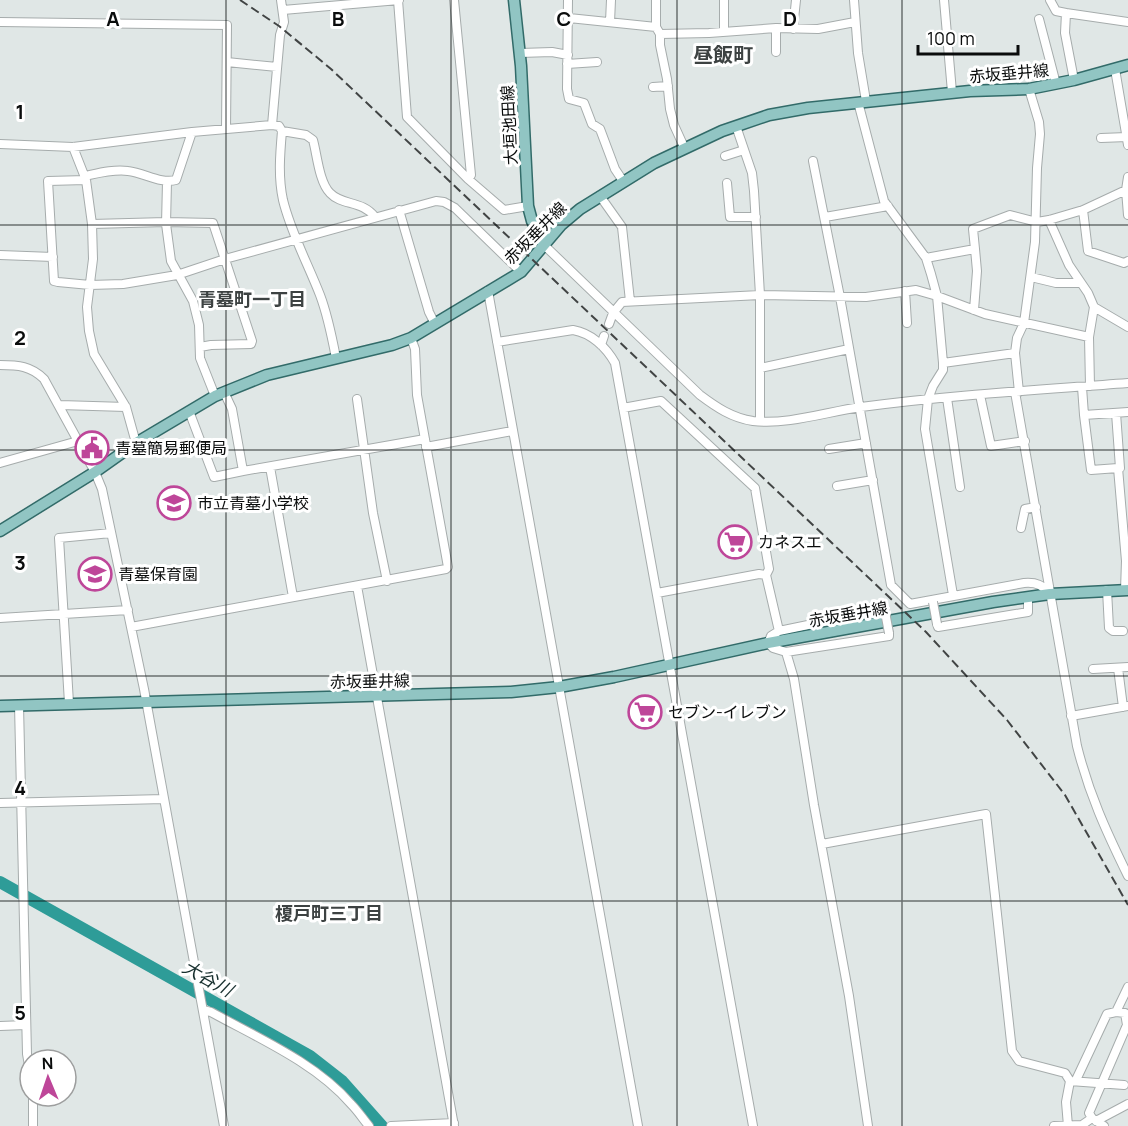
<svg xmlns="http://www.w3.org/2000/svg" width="1128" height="1126" viewBox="0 0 1128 1126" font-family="Manrope,'Noto Sans JP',sans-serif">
<rect width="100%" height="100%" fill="#e0e7e6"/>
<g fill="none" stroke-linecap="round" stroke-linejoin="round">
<path stroke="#2e9c98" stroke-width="12" d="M0 882 310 1056 342 1081 382 1126"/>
<defs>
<path id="minor" d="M398 0 407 117 468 179 504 210 528 206
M454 0 471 175 468 179
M568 0 567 89 569 99 584 103 592 124 600 129 615 169 623 181
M656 0V27
M724 0V32
M854 0 858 53 866 101
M944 0 952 92
M1050 0 1056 11 1066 13 1065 33 1074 80
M283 10 399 0
M1066 13 1128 22
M569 18 656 27 660 34V45L667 79 670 109 674 125 684 147
M1039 19 1056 84
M0 22 227 25 226 129
M610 22 611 0
M776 28V52
M793 29 796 0
M660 34 709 33 776 28 818 29 855 22
M520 53 552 52 568 55
M227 62 277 67
M567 64 597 62
M1115 69 1128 145
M653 87 668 86
M858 102 884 201 926 258 931 274 937 296 943 363 1015 353
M272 125 280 35 284 22 281 0
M736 126 752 173 754 191 760 295V421
M282 131C280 154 278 177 283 200 291 233 308 264 320 295 328 316 332 337 336 358
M1101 138 1127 137
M0 144 73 147 192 132 272 125 279 126 282 131 306 135 313 140C317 154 319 182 330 193 342 206 362 200 375 217
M73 147 86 180 92 224 93 259 87 307 89 331 94 354 126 407 136 443
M725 156 744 150
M813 161 840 297 891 585 910 604 1024 583C1037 582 1042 585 1050 594
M85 176C99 173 114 169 128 171 145 173 160 184 176 180L192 132
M1128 177 1126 190 1128 215
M86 180 48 181 54 281 58 282 90 285 123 284 177 275 225 259 436 201 444 202 455 208 521 272
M167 182 166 224 171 261 193 301 199 325 200 358 215 396
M727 183 730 217H756
M600 196 622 227 630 301
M399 210 429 312 435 324
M1083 210 1088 251 1124 263 1128 261
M825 217 888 206
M1049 220 1069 265 1088 293 1094 307 1128 327
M92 224 166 222 213 223 252 341 251 344 211 345 200 347
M544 245 700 395C716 407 732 418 753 421 788 425 826 412 861 407 949 395 1039 390 1128 383
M0 255 53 257
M926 258 975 249 973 229 1010 215 1037 222 1049 220 1083 210 1128 189
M1031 277 1056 283H1080
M488 291 638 1126
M905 291 907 323
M974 310 977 271 975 249
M609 324 613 313 622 302 760 295 866 297 916 290 937 296 985 314 1089 337
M497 342 573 330C591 333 606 347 615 363L753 1126
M601 345 604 336
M943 363V370L933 386 928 399 925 429 953 595
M0 365C18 365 31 366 44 379L95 472 102 489 144 689 224 1126
M760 368 849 349
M1090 386 1089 337 1094 307
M1082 387 1084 415 1128 412
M224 392 232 409 243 471 425 439
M1015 392 1077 746C1089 794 1106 831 1128 876
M1019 392 1015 353 1017 338 1024 323 1035 242 1037 168 1040 134 1039 122 1029 89
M980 395 991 446 1025 441
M947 398 960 487
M357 399 373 513 387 581
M60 405 126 407
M623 408 661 401 755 488 769 569 766 575 779 631
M189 411 214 477 243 471
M1116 413 1120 468
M1084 415 1091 470 1118 468 1126 561 1125 590
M426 447 512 431
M829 449 866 443
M0 463 78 441
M270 467 293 597
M837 486 873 480
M1021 528 1025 509 1036 507
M357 586 454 1126
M1107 590 1109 628 1113 631H1123
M657 593 759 574 766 575
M885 612V609L779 631 771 636 768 643 773 648 786 652 889 636V633
M0 618 128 610
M937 624 938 627 1028 612V597
M131 627 446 569 448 567 417 395 415 349 411 338
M786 652 794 679 814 805 849 996 868 1126
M1118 668 1123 707
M1093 669 1128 667
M69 703 59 538 111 533
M19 705 27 1054 30 1071
M1071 716 1128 706
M0 803 164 799
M822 844 986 814 1012 1051 1019 1061 1065 1073 1070 1081 1066 1102 1068 1126
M203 1010 211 1012C258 1038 316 1063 351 1104 358 1111 363 1119 369 1126
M1116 1012 1128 987
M0 1026 26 1025
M1076 1080 1107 1014 1116 1012 1125 1013 1127 1025 1089 1113 1092 1118 1104 1126
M1070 1081 1124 1085
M33 1096V1126
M1096 1121 1128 1104
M391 1126 454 1123
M1054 1126 1082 1125 1092 1118"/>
<path id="major" d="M514 0 521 66 528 206 532 221 544 245
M0 531 95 472 136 443 215 396 267 375 392 345 411 338 521 272 561 225 580 209 654 163 722 131 769 115 808 108 970 91 1029 89 1074 80 1128 65
M0 706 511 692 559 687 614 677 768 643 993 602 1050 594 1128 590"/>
</defs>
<use href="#minor" stroke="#a6acac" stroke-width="10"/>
<use href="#major" stroke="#326b69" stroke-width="13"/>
<use href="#minor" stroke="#fff" stroke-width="8"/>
<use href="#major" stroke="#91c5c3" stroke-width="10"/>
<path stroke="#414444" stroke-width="2" stroke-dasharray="9 4.5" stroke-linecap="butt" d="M240 0 279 26 331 69 926 632 1007 720 1065 795 1128 905"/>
<defs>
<path id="minor-bridge" d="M933 602 937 624
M885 612 889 633"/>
</defs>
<use href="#minor-bridge" stroke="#a6acac" stroke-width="10" stroke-linecap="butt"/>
<use href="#minor-bridge" stroke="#fff" stroke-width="8"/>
</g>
<path fill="none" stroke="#0a0c0c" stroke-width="1.5" stroke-opacity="0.55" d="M226 0V1126M451 0V1126M677 0V1126M902 0V1126M0 225H1128M0 450H1128M0 676H1128M0 901H1128"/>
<defs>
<symbol id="civic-ring" viewBox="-11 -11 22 22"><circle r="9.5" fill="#fff" stroke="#be4699" stroke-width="1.5"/><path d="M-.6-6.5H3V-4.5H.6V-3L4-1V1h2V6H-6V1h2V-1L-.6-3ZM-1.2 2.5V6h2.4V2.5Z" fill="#be4699"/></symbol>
<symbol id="school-ring" viewBox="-11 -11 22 22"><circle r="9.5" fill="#fff" stroke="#be4699" stroke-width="1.5"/><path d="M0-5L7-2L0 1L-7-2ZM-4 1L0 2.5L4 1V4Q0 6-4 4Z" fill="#be4699"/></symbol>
<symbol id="supermarket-ring" viewBox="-11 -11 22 22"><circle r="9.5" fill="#fff" stroke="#be4699" stroke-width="1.5"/><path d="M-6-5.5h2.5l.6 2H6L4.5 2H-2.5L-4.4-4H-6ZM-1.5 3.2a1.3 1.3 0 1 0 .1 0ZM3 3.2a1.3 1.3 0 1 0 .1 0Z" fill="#be4699"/></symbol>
</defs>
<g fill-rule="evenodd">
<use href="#civic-ring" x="73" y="429" width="38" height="38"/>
<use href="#school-ring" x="155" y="484" width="38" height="38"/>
<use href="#supermarket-ring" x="716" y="523" width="38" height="38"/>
<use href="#school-ring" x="76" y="555" width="38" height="38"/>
<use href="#supermarket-ring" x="626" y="693" width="38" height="38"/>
</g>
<g text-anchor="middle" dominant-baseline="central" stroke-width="6" stroke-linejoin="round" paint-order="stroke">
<g font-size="16" fill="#0a0c0c" stroke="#fff">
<text transform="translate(1009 73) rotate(-5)">赤坂垂井線</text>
<text transform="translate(509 125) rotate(-93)">大垣池田線</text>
<text transform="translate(535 233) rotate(-45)">赤坂垂井線</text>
<text transform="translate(848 614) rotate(-10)">赤坂垂井線</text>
<text transform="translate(370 681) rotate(-1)">赤坂垂井線</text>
</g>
<g font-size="16" fill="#0a0c0c" stroke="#fff" text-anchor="start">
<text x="115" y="448">青墓簡易郵便局</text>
<text x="197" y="503">市立青墓小学校</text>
<text x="758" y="542">カネスエ</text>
<text x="118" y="574">青墓保育園</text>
<text x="668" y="712">セブン-イレブン</text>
</g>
<g font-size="18" font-weight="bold" fill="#3d4242" stroke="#fff">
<text x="252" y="299">青墓町一丁目</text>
<text x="329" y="913">榎戸町三丁目</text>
</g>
<g font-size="18" font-style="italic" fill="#172f2e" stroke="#fff">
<text transform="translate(208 978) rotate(29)">大谷川</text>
</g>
<g font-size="20" font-weight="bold" fill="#3d4242" stroke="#fff">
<text x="723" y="54">昼飯町</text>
</g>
</g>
<g font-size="20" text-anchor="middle" font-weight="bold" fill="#0a0c0c" stroke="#fff" stroke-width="6" stroke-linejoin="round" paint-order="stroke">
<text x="113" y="26">A</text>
<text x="338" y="26">B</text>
<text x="564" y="26">C</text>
<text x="790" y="26">D</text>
<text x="20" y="119">1</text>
<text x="20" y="345">2</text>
<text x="20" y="570">3</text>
<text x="20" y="795">4</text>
<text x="20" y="1020">5</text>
</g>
<g transform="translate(48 1078) rotate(358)"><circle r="28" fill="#ffffff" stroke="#9d9e9e" stroke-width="1.5"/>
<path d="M0-4.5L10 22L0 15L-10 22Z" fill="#be4699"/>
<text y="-9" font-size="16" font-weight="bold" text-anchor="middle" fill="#0a0c0c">N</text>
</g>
<path d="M918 45v9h100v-9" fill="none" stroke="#0a0c0c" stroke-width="3"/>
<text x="927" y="45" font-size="18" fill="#0a0c0c" stroke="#ffffff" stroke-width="4.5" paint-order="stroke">100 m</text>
</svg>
